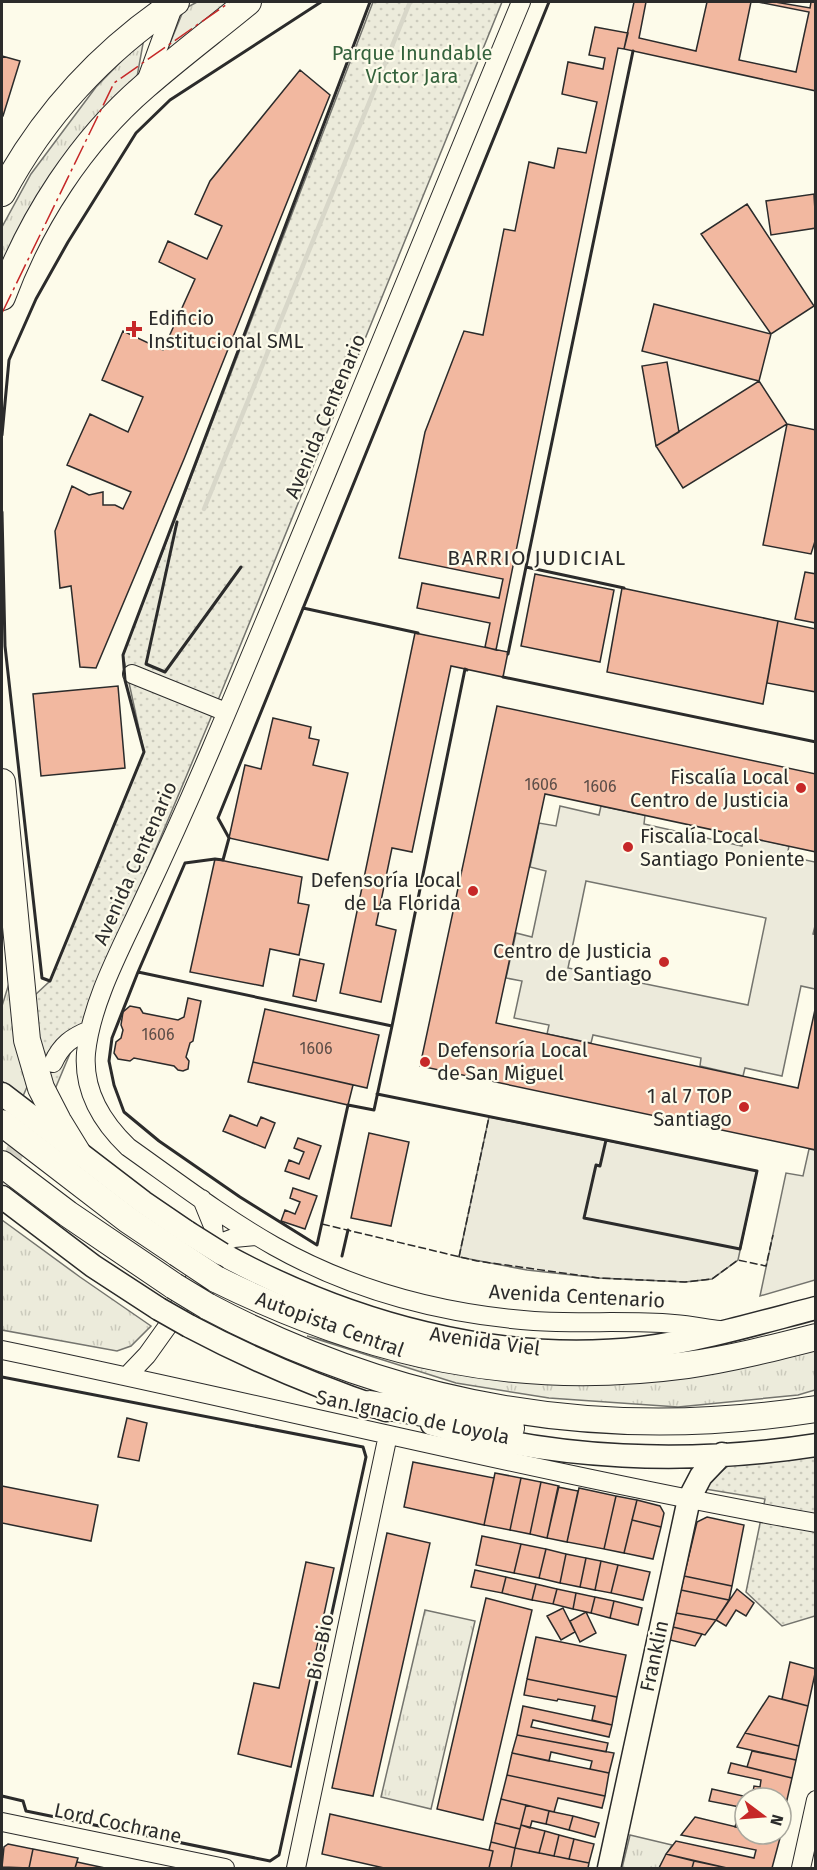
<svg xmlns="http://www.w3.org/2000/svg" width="817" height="1870" viewBox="0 0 817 1870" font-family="'Fira Sans',sans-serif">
<defs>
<pattern id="grass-tufts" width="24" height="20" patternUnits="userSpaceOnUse" patternTransform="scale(1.5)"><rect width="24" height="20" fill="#ecebdb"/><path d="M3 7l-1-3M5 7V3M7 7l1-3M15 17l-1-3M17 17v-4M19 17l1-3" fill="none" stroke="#cbcabc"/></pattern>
<pattern id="park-dots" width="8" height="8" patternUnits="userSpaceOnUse" patternTransform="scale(1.5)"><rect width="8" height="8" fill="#ecebdb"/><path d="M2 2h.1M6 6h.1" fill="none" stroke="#cbcabc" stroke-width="1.8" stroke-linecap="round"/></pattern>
</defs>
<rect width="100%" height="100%" fill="#fdfbea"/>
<path fill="url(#grass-tufts)" stroke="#74746e" stroke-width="1.5" d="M197 2H229L166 53 184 9Z
M144 38 137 77 2 265V227L31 174 96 87Z
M10 980 27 1087 23 1096 2 1081V1006Z
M2 1220 80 1277 151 1326 131 1346 117 1351 2 1330Z
M307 1336 419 1367 487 1379 620 1383 815 1349V1390L798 1395 678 1407 549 1398 456 1383Z
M425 1610 475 1621 431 1809 381 1797Z
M630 1835 672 1845 659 1868H622Z"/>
<path fill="url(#park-dots)" stroke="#74746e" stroke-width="1.5" d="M373 2H502L212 715 53 1094 38 1055 35 995 50 981 144 752 123 655Z
M815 1449V1616L782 1626 746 1592 765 1499 705 1489 712 1479 733 1462Z"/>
<path fill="#eceadb" stroke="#74746e" stroke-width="1.5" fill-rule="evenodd" d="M560 806 599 815 601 806 645 815 644 824 742 846 744 836 789 846 787 856 815 862 816 922 813 934 816 935 815 989 801 986 782 1076 745 1068 743 1076 700 1066 701 1058 593 1035 591 1043 547 1034 549 1025 514 1018 522 981 506 978 516 933 532 937 546 871 530 867 539 823 556 826ZM586 881 766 918 748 1005 568 968Z
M489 1117 757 1171 738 1260 712 1279 685 1282 599 1278 527 1270 459 1257Z
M809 1149 815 1150V1280L760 1296 786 1173 803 1176Z"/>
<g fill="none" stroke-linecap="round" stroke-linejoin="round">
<path stroke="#d8d7c9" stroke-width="4.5" d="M204 509 410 2"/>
</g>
<path fill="#f2b8a0" stroke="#2b2b2b" stroke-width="1.5" d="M634 2H646L639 38 696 51 707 2H751L739 60 796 72 809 12 758 2H775L810 8 811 2H816V91L624 49Z
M595 27 628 33 624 49 618 48 496 650 485 647 490 623 417 608 422 583 499 598 503 579 399 558 425 432 464 331 483 335 504 229 515 231 529 162 554 168 558 148 586 153 597 102 562 94 568 62 603 69 605 58 589 55Z
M2 56 20 61 3 116H2Z
M300 70 330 95 184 459 96 668 80 667 71 586 60 588 55 531 72 486 89 495 103 492V505H115L123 509 131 492 67 465 90 414 128 432 143 397 102 380 123 331 163 350 195 279 159 262 168 241 207 259 222 226 195 214 210 181Z
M814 194 816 228 771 235 766 201Z
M747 204 814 306 771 334 701 234Z
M654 304 771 334 759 381 642 351Z
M667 362 679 432 656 446 642 366Z
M759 381 787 424 683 488 656 446Z
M787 424 816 430V538L811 554 763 545Z
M805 572 816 574V623L795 619Z
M535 574 614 590 600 662 521 646Z
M622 588 778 621 763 704 607 672Z
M778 621 816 629V692L767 683Z
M415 633 508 652 503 677 451 666 412 852 392 848 376 925 396 930 381 1002 340 993Z
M118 686 125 768 41 776 33 694Z
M497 706 816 774V852L545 794 496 1023 798 1088 816 1005V1150L420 1066Z
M273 718 311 727 309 738 319 740 313 765 348 773 328 860 229 838 245 765 261 769Z
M215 859 302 877 298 903 309 905 299 955 270 949 263 986 190 972Z
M300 959 324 964 316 1001 293 996Z
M188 998 201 1001 193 1041 190 1043 186 1057 189 1061 188 1069 183 1071 178 1070 174 1066 134 1058 130 1061 118 1059 114 1053 116 1042 121 1038 123 1030 121 1025 123 1012 130 1006 140 1008 143 1013 178 1020 184 1017Z
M265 1009 379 1035 367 1088 253 1062Z
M253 1062 353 1085 348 1105 248 1082Z
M230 1115 257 1126 261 1117 275 1123 265 1148 223 1131Z
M369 1133 409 1142 391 1226 351 1218Z
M298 1138 321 1146 309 1179 285 1171 289 1160 299 1164 304 1152 294 1148Z
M293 1188 317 1196 305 1229 281 1221 285 1210 295 1214 300 1202 290 1198Z
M127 1418 147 1423 139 1461 118 1457Z
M413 1462 494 1478 484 1525 404 1507Z
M495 1473 521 1478 510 1530 484 1525Z
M521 1478 541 1482 530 1534 510 1530Z
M541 1482 559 1486 547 1538 530 1534Z
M2 1486 98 1505 91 1541 2 1523Z
M558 1487 578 1491 567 1542 547 1538Z
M579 1488 616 1496 604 1549 567 1542Z
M616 1496 637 1500 624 1553 604 1549Z
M637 1500 660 1506 664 1513 661 1527 632 1520Z
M707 1517 744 1525 732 1586 684 1576 697 1522Z
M632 1520 661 1527 653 1559 624 1553Z
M387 1533 430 1543 373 1796 332 1788Z
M482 1536 521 1544 514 1573 476 1565Z
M521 1544 546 1549 539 1578 514 1573Z
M546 1549 566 1554 560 1583 539 1578Z
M566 1554 586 1558 580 1587 560 1583Z
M586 1558 601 1561 595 1590 580 1587Z
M601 1561 618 1565 611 1593 595 1590Z
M306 1562 334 1568 291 1767 238 1754 254 1683 279 1688Z
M618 1565 650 1572 643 1600 611 1593Z
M475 1570 506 1577 502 1593 471 1587Z
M684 1576 732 1586 729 1600 681 1590Z
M506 1577 536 1584 532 1600 502 1593Z
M536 1584 557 1589 553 1604 532 1600Z
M557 1589 576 1593 573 1609 553 1604Z
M737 1589 754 1603 746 1616 736 1610 726 1626 716 1620Z
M681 1590 729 1600 716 1620 676 1613Z
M576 1593 595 1597 591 1613 573 1609Z
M595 1597 614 1601 610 1618 591 1613Z
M486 1598 532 1610 483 1820 437 1809Z
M614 1601 642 1608 638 1625 610 1618Z
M563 1608 575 1632 561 1640 547 1616Z
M586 1612 596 1633 580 1642 570 1621Z
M676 1613 716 1620 705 1635 673 1627Z
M673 1627 702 1634 695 1646 670 1640Z
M536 1637 626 1655 617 1697 527 1679Z
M790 1662 816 1669 808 1706 782 1699Z
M527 1679 617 1697 612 1725 592 1720 595 1706 558 1699 557 1701 524 1695Z
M769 1696 808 1706 799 1746 745 1733Z
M523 1706 612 1725 609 1737 533 1720 531 1727 608 1743 606 1752 517 1735Z
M745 1733 799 1746 796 1760 737 1747Z
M517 1735 614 1753 609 1773 590 1769 592 1761 551 1752 549 1761 512 1753Z
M752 1751 796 1760 792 1778 747 1767Z
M512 1753 609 1773 605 1796 507 1775Z
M731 1763 792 1778 786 1804 781 1803V1798H752L754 1786 760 1787 761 1780 728 1773Z
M507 1775 605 1796 602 1808 558 1798 554 1812 501 1799Z
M712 1789 752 1798H753H745V1808L709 1801Z
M501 1799 526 1805 520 1829 495 1823Z
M526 1805 549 1811 546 1824 532 1821 530 1828 521 1825Z
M549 1811 573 1816 569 1830 546 1824Z
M330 1814 493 1851 489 1868H384L322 1854Z
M739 1814 745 1815V1829L735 1827Z
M573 1816 599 1823 595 1837 569 1830Z
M695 1817 745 1829V1834H764L780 1838 772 1868H727L666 1854 676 1841 754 1858 756 1850 681 1835Z
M495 1823 520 1829 515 1848 491 1842Z
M521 1825 545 1831 539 1853 515 1848Z
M545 1831 559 1835 554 1856 539 1853Z
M559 1835 574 1839 569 1859 554 1856Z
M574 1839 594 1844 589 1863 569 1859Z
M491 1842 515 1848 511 1868H489L493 1851 489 1850Z
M8 1844 33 1849 29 1868 2 1867 4 1847Z
M515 1848 589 1863 588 1868H511Z
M33 1849 78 1858 75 1868H29Z
M666 1854 694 1861 692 1868H659Z
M694 1861 727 1868H692Z
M77 1862 105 1868H75Z"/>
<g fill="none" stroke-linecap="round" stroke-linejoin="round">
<path stroke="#d3d1c4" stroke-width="18" stroke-dasharray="18 9" stroke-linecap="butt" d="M2 1183 25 1127"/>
<defs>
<path id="minor" d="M521 2C418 250 317 500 212 747 189 801 165 854 140 907 119 952 91 1004 86 1053 83 1090 102 1122 128 1147 176 1181 223 1217 274 1246 354 1291 442 1314 534 1321 580 1324 628 1320 674 1324 689 1325 704 1328 719 1330
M145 84 175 2
M132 674 226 712
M53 1063C61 1045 72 1037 90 1030
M215 1245 234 1238 257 1236
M2 1350C273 1406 542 1474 816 1523
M127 1376 147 1355 167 1327 215 1245 213 1226 202 1199
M2 1822 225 1868
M296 1868 388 1435
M801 1868 816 1800"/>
<path id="major" d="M2 1094 143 1202 187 1232
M2 1197 93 1266 159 1309
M222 1254C349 1323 497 1365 642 1348 701 1340 758 1323 816 1308
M189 1326C253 1360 318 1387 386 1410
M432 1424C555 1460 689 1465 816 1445
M609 1868 689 1499 701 1476 722 1454"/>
<path id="highway" d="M2 193C43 116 103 51 176 2
M2 297C31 219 81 141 145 86 178 57 214 30 248 2
M2 782 27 1040 41 1088 58 1121 77 1152
M2 1123 128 1220 177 1253
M2 1164 68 1214 174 1286
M216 1279C370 1355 516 1388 687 1365 730 1359 773 1348 816 1337
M207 1306C399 1408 600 1443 816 1409
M370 1404 511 1428"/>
</defs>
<use href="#minor" stroke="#2b2b2b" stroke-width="20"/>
<use href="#major" stroke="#2b2b2b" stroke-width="25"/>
<use href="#highway" stroke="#2b2b2b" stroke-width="28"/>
<use href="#minor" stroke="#fdfbea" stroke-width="18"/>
<use href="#major" stroke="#fdfbea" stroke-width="22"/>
<use href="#highway" stroke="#fdfbea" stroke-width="26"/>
<defs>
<path id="major-bridge" d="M187 1232 222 1254
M159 1309 189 1326"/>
<path id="highway-bridge" d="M177 1253 216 1279
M174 1286 207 1306"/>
</defs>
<use href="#major-bridge" stroke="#2b2b2b" stroke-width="25" stroke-linecap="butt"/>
<use href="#highway-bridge" stroke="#2b2b2b" stroke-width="28" stroke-linecap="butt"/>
<use href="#major-bridge" stroke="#fdfbea" stroke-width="22"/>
<use href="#highway-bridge" stroke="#fdfbea" stroke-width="26"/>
<path stroke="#2b2b2b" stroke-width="1.5" stroke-dasharray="8 3" stroke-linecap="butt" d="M322 1224 477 1261 599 1278 685 1282 712 1279 738 1260 766 1266 773 1235
M459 1257 489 1117"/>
<path stroke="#2b2b2b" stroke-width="3" d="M2 435 9 360 36 299 68 242 136 133 170 100 321 2
M2 512 5 646 42 978 50 981 144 752 125 680 123 655 370 2
M177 522 146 664 165 672 241 567
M624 588 526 567 633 51
M303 608 418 633
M508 654 526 567
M467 670 465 669 392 1026 138 972 185 863 215 859 223 860 229 838 218 818 549 2
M503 677 816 742
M138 972 112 1038 109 1061 114 1085 124 1112 159 1141 240 1197 317 1245 348 1105 374 1110 392 1026
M377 1094 606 1140 600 1166 596 1165 584 1218 740 1249 757 1171 606 1140
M342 1256 348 1230
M2 1377 363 1447 366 1457 279 1855 270 1861 26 1811 23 1801 2 1796"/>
<path stroke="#c62828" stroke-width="1.5" stroke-dasharray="21 4.5 3 4.5" stroke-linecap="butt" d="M2 313 114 83 230 2"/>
</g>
<g fill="#c62828" stroke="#fdfbea" stroke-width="2">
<path d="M131 320h6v6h6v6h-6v6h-6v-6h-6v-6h6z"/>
<circle cx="801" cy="788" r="6"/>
<circle cx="628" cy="847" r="6"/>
<circle cx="473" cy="891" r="6"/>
<circle cx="664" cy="962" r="6"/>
<circle cx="425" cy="1062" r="6"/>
<circle cx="744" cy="1107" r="6"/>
</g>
<g text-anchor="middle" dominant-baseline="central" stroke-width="4.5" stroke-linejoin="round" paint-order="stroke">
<g font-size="16" fill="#5d4e48">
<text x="541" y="784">1606</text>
<text x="600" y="786">1606</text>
<text x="158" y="1034">1606</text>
<text x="316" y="1048">1606</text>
</g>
<g font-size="20" fill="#34623c" stroke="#fdfbea">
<text x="412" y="53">Parque Inundable<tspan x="412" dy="23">Víctor Jara</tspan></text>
</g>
<g font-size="20" fill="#2b2b2b" stroke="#fdfbea" text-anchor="end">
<text x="148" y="318" text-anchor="start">Edificio<tspan x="148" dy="23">Institucional SML</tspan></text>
<text x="789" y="777">Fiscalía Local<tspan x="789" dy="23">Centro de Justicia</tspan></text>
<text x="640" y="836" text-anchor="start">Fiscalía Local<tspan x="640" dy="23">Santiago Poniente</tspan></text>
<text x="461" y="880">Defensoría Local<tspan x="461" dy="23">de La Florida</tspan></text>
<text x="652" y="951">Centro de Justicia<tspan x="652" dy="23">de Santiago</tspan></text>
<text x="437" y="1050" text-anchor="start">Defensoría Local<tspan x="437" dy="23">de San Miguel</tspan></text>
<text x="732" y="1096">1 al 7 TOP<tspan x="732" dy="23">Santiago</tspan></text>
</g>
<g font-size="20" fill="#2b2b2b" stroke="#fdfbea">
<text transform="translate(325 416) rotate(-67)">Avenida Centenario</text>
<text transform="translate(135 863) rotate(-66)">Avenida Centenario</text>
<text transform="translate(577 1296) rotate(3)">Avenida Centenario</text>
<text transform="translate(330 1324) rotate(20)">Autopista Central</text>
<text transform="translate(485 1341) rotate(8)">Avenida Viel</text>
<text transform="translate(413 1417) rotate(12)">San Ignacio de Loyola</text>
<text transform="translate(320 1647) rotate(-78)">Bio-Bio</text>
<text transform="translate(654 1656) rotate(-78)">Franklin</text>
<text transform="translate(118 1823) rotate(12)">Lord Cochrane</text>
</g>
<g font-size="21" letter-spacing="1.5" fill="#2b2b2b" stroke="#fdfbea">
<text x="537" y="558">BARRIO JUDICIAL</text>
</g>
</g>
<rect width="817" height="1870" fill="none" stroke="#2b2b2b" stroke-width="6"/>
<g transform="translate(763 1816) rotate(106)"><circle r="28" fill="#fdfbea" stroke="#a9a89e" stroke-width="1.5"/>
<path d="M0-4.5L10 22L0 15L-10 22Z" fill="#c62828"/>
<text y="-9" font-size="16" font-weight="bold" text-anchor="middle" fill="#2b2b2b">N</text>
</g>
</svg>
